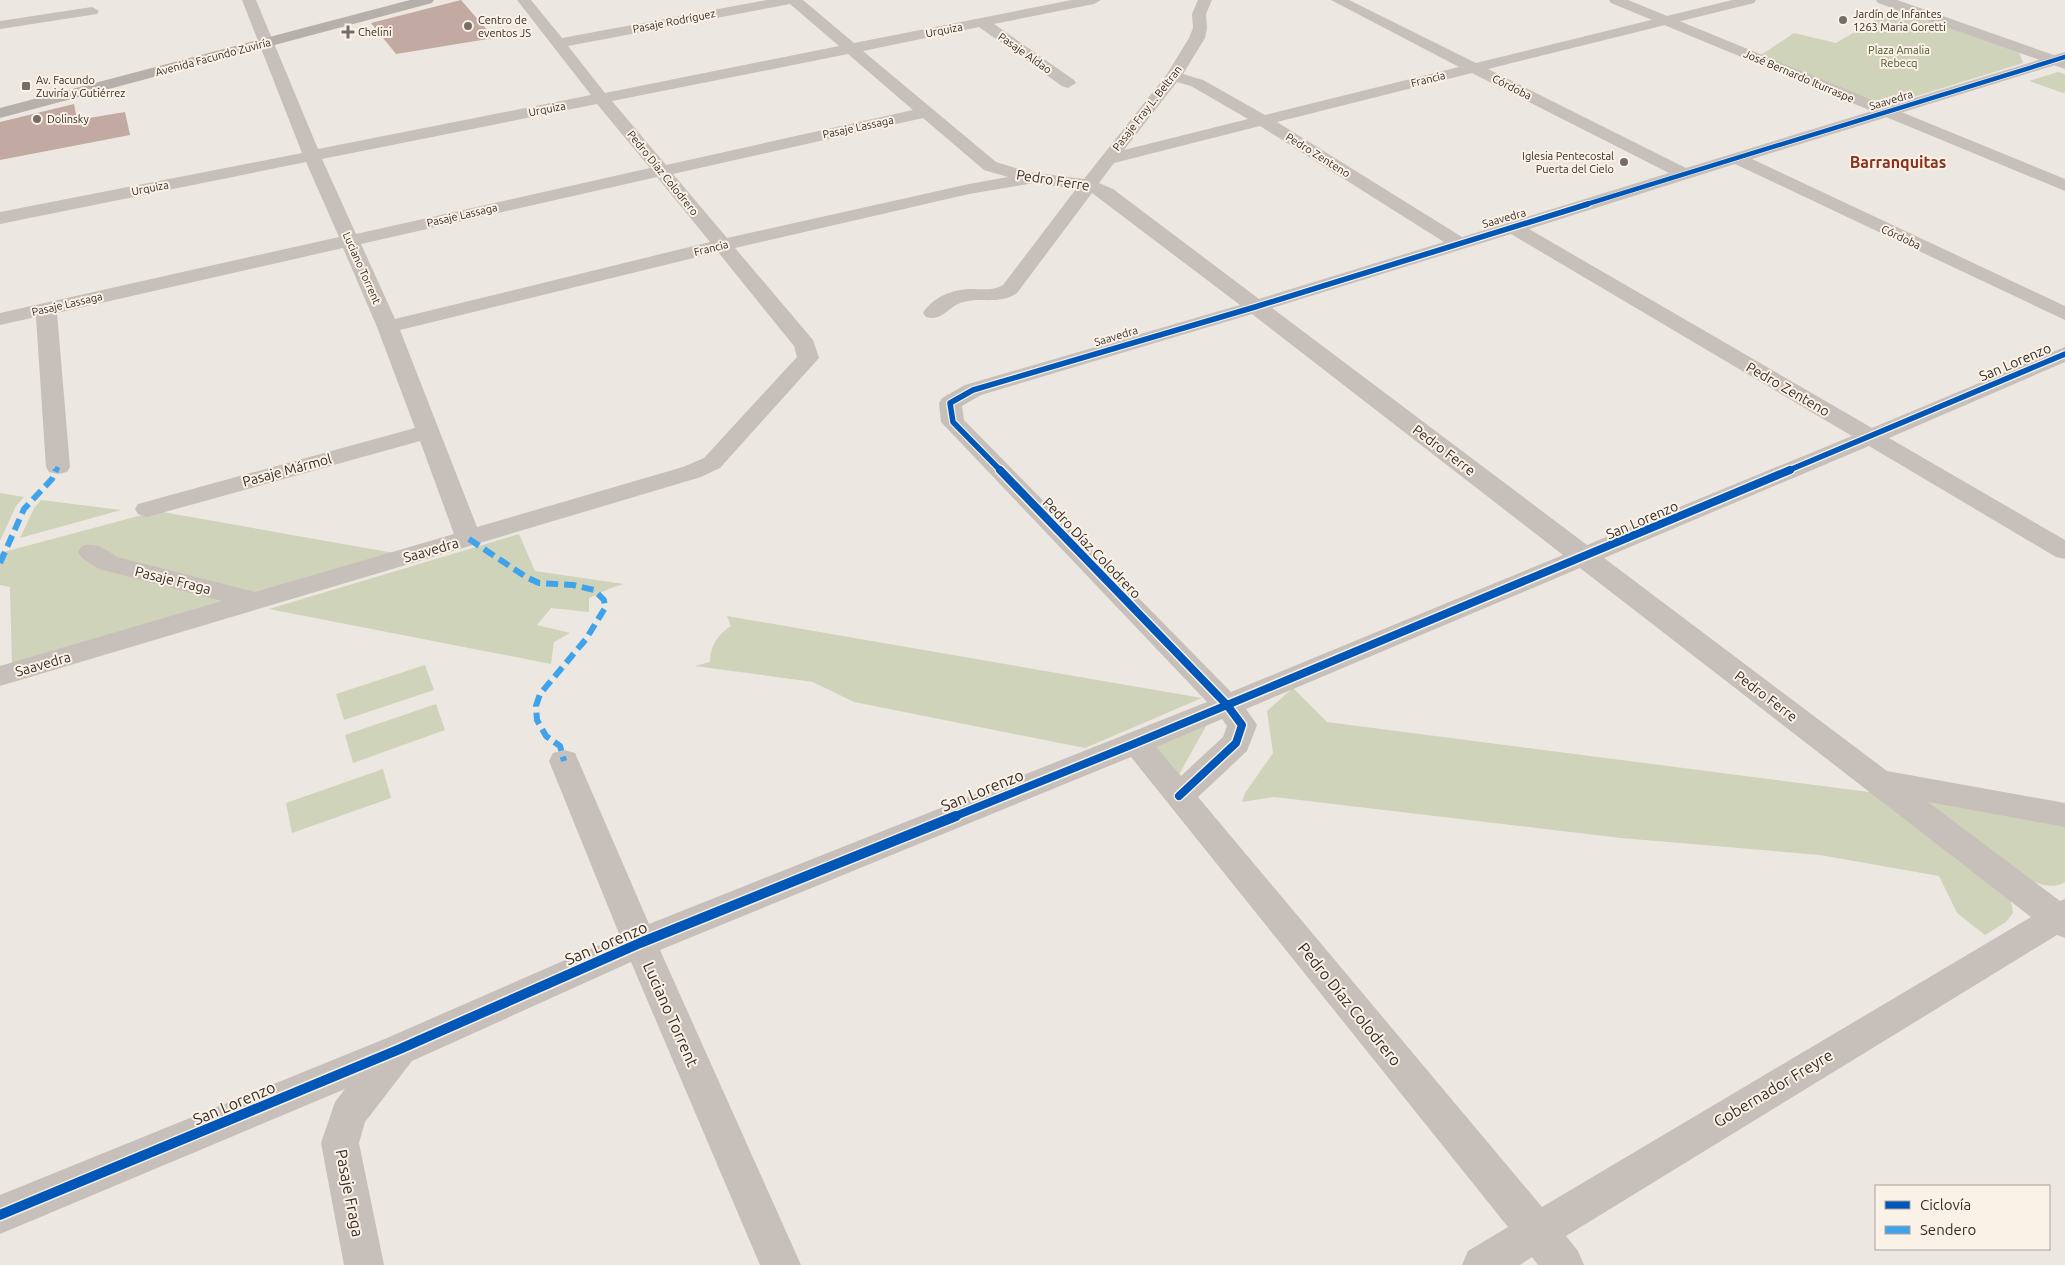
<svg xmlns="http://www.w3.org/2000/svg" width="2065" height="1265" viewBox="0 0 2065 1265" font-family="Ubuntu,sans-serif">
<rect width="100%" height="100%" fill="#ede7e1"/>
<path fill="#cfd3ba" d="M1895 8 2019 52 2023 63 1894 103 1867 99 1761 55 1794 33 1836 43Z
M2058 72 2065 74V92L2063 93 2029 81Z
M0 493 24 497 16 506 0 541Z
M41 500 121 510 20 538 34 508Z
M157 511 394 553 12 666 10 587 0 585V553Z
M519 534 535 571 624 584 611 588 589 598V612L551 608 537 625 570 633 554 642 551 664 269 609Z
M727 616 1202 698 1085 748 854 702 813 682 695 666 710 662C710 646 717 635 731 626Z
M425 665 434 690 344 720 336 694Z
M1293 688 1327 722 1877 793 2011 901 2013 913 2006 922 1985 935 1957 913 1939 876 1820 855 1621 838 1274 797 1242 802 1245 793 1273 753 1267 711Z
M436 704 445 730 353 763 345 735Z
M1210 719 1176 780 1148 747Z
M383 769 391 798 292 833 286 803Z
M1921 799 2065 826V882C2053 890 2038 884 2025 878Z"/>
<path fill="#c2a9a1" d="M461 0 494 38 396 54 371 23Z
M74 104 77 120 125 112 130 135 0 160V122Z"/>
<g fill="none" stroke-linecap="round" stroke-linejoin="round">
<path fill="#c7bfb9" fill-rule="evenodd" d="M242 0H256L318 149 591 95 517 0H531L562 38 767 0H803L854 43 1072 0H1101L1094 4 994 24 1074 80 1076 83 1068 88 1062 86 979 27 863 51 996 162 1029 172 1084 179 1167 74 1189 38 1193 28 1192 14 1198 0H1212L1206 14 1207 28 1205 38 1183 74 1203 80 1265 115 1459 67 1331 0H1349L1476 63 1732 0H1756L1754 3 1488 69 1686 168 2065 52V62L1752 159 2065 306V320L1735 164 1529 229 1872 428 2065 347V362L1889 438 2065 540V559L2056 557 1869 446 1604 558 1887 771 2065 803V827L1928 802 2060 901 2065 899V938L2057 935 1566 1236 1578 1251 1584 1265H1538L1532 1257 1520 1265H1462L1468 1251 1508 1227 1131 757 660 950 801 1265H760L631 962 412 1061 365 1122 359 1143 384 1265H344L321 1143 335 1102 345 1089 0 1234V1195L387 1038 620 936 549 761 553 753 564 750 575 753 649 924 1207 702 941 422 939 403 942 398 965 385 1240 305 1092 193 1017 293C999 305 983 297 964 302 948 305 944 322 926 317L923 313C933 297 953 289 972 289 983 289 993 291 1003 285L1076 189 1034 183 969 194 735 248 813 340 819 358 720 468 701 477 0 686V666L222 601 99 569 82 558 78 552 82 546C96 542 105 549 117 557L255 592 454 534 420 441 147 517 138 514 135 509 138 504 415 428 377 327 343 248 57 313 70 467 67 472 58 474 49 472 46 467 36 317 0 325V313L339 237 306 162 0 224V212L302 153ZM790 4 839 46 605 93 568 46ZM848 54 913 110 666 165 612 101ZM1472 73 1669 173 1462 237 1277 122ZM1177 82 1191 86 1248 119 1124 150ZM597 104 650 168 356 234 322 159ZM923 118 984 170 1008 177 969 184 727 238 673 174ZM1260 126 1444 242 1259 299 1113 189 1099 183 1114 163ZM657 177 710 242 395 319 361 244ZM1511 234 1852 436 1587 545 1272 308ZM718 252 794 346 797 357 704 458 683 467 477 527 400 330ZM1252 314 1563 555 1231 692 964 420 962 406 981 395ZM1580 568 2031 917 1542 1207 1198 797 1247 751 1257 725 1246 709ZM1222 719 1227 726 1223 737 1181 776 1156 747Z
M92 7 99 11 97 14 0 29V21Z"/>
<path fill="#c7bfb9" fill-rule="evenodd" d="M1609 0H1628L2065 179V191L1611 3Z
M1876 0H1897L2065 59V69L1878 3Z"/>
<path fill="#b7afaa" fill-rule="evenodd" d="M410 0H434L432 3 0 118V108Z"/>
<path stroke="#3fa3eb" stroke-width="5" stroke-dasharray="9 5" stroke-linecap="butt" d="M56 471 58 467"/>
<path stroke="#3fa3eb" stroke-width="6" stroke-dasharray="12 6" stroke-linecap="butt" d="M469 539 526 577 539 583 573 585 594 590 604 600 605 608 586 639 540 694 536 706 537 720 546 736 560 746 564 761
M0 563 24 509 52 479 56 470"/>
<defs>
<path id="cycleway-far3" d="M1584 205 2065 57"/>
<path id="cycleway-far2" d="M1001 471 953 422 950 403 973 390 1255 307 1588 204
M1787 471 2065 354"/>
<path id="cycleway-far1" d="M1000 470 1227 705 1242 725 1236 743 1179 796
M953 817 1136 743 1790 470"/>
<path id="cycleway" d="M0 1215 400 1049 640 943 956 816"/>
</defs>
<use href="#cycleway-far3" stroke="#faf1e7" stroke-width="6"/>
<use href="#cycleway-far2" stroke="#faf1e7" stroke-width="8"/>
<use href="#cycleway-far1" stroke="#faf1e7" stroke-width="11"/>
<use href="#cycleway" stroke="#faf1e7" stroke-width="13"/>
<use href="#cycleway-far3" stroke="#0057b8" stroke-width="4.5"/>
<use href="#cycleway-far2" stroke="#0057b8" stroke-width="5.5"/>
<use href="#cycleway-far1" stroke="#0057b8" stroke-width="8"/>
<use href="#cycleway" stroke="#0057b8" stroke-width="10"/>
</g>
<g fill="#776d68" stroke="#faf1e7" stroke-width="2">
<circle cx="1843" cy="20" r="5"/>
<circle cx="468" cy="26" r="5"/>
<path d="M345.5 24.5h5v5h5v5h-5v5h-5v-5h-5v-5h5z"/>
<rect x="21" y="81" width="10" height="10" rx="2.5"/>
<circle cx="37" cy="119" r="5"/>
<circle cx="1624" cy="162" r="5"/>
</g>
<g text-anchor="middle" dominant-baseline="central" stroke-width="4" stroke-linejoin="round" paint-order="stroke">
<g font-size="11" fill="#372c27" stroke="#faf1e7" text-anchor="start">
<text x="1853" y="14">Jardín de Infantes<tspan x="1853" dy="13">1263 Maria Goretti</tspan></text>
<text x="478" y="20">Centro de<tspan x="478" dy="13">eventos JS</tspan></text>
<text x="358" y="32">Chelini</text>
<text x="36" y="80">Av. Facundo<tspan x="36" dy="13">Zuviría y Gutiérrez</tspan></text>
<text x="47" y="119">Dolinsky</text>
<text x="1614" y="156" text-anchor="end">Iglesia Pentecostal<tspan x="1614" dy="13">Puerta del Cielo</tspan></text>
</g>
<g font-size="11" fill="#372c27" stroke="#faf1e7">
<text transform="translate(674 21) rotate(-11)">Pasaje Rodríguez</text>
<text transform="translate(944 30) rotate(-11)">Urquiza</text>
<text transform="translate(1025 53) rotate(35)">Pasaje Aldao</text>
<text transform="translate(213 57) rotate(-15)">Avenida Facundo Zuviría</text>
<text transform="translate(1799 76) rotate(23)">José Bernardo Iturraspe</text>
<text transform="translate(1428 79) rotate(-14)">Francia</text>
<text transform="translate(1512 87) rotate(27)">Córdoba</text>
<text transform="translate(1891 100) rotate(-17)">Saavedra</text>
<text transform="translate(1147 108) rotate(-52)">Pasaje Fray L. Beltran</text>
<text transform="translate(547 109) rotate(-11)">Urquiza</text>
<text transform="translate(858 127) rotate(-12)">Pasaje Lassaga</text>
<text transform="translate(1318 155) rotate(32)">Pedro Zenteno</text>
<text transform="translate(663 173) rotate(51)">Pedro Díaz Colodrero</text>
<text transform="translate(150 188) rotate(-11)">Urquiza</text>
<text transform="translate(462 215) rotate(-13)">Pasaje Lassaga</text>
<text transform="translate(1504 218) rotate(-16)">Saavedra</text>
<text transform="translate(1901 237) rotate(25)">Córdoba</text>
<text transform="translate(711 248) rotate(-14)">Francia</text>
<text transform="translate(362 268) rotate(66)">Luciano Torrent</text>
<text transform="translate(67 304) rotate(-13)">Pasaje Lassaga</text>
<text transform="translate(1116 336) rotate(-17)">Saavedra</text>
</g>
<g font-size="11" fill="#48572a" stroke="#faf1e7">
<text x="1899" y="50">Plaza Amalia<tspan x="1899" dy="13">Rebecq</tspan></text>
</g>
<g font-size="14" fill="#372c27" stroke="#faf1e7">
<text transform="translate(1053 180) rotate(9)">Pedro Ferre</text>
<text transform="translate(2015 362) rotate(-23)">San Lorenzo</text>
<text transform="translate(1788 389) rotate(30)">Pedro Zenteno</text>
<text transform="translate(1444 450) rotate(37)">Pedro Ferre</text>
<text transform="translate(287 470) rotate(-15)">Pasaje Mármol</text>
<text transform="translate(1642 520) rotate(-23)">San Lorenzo</text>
<text transform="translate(1092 548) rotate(46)">Pedro Díaz Colodrero</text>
<text transform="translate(431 550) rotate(-16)">Saavedra</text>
<text transform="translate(173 580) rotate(14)">Pasaje Fraga</text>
<text transform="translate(43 664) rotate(-16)">Saavedra</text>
<text transform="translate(1766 696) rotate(37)">Pedro Ferre</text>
</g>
<g font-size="16" font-weight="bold" fill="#8a321d" stroke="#faf1e7">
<text x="1898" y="162">Barranquitas</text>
</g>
<g font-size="16" fill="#372c27" stroke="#faf1e7">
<text transform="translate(982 790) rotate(-22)">San Lorenzo</text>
<text transform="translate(606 943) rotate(-23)">San Lorenzo</text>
<text transform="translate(1350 1004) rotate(51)">Pedro Díaz Colodrero</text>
<text transform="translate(671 1014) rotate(66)">Luciano Torrent</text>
<text transform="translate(1773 1088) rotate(-31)">Gobernador Freyre</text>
<text transform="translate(234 1103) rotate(-23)">San Lorenzo</text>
<text transform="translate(350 1193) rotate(79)">Pasaje Fraga</text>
</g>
</g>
<rect x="1875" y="1185" width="175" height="65" fill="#faf1e7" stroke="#aca29a"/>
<rect x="1885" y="1201" width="25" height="8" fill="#0057b8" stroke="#aca29a"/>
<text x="1920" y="1210" font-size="15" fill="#372c27">Ciclovía</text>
<rect x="1885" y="1226" width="25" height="8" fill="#3fa3eb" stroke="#aca29a"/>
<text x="1920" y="1235" font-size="15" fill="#372c27">Sendero</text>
</svg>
